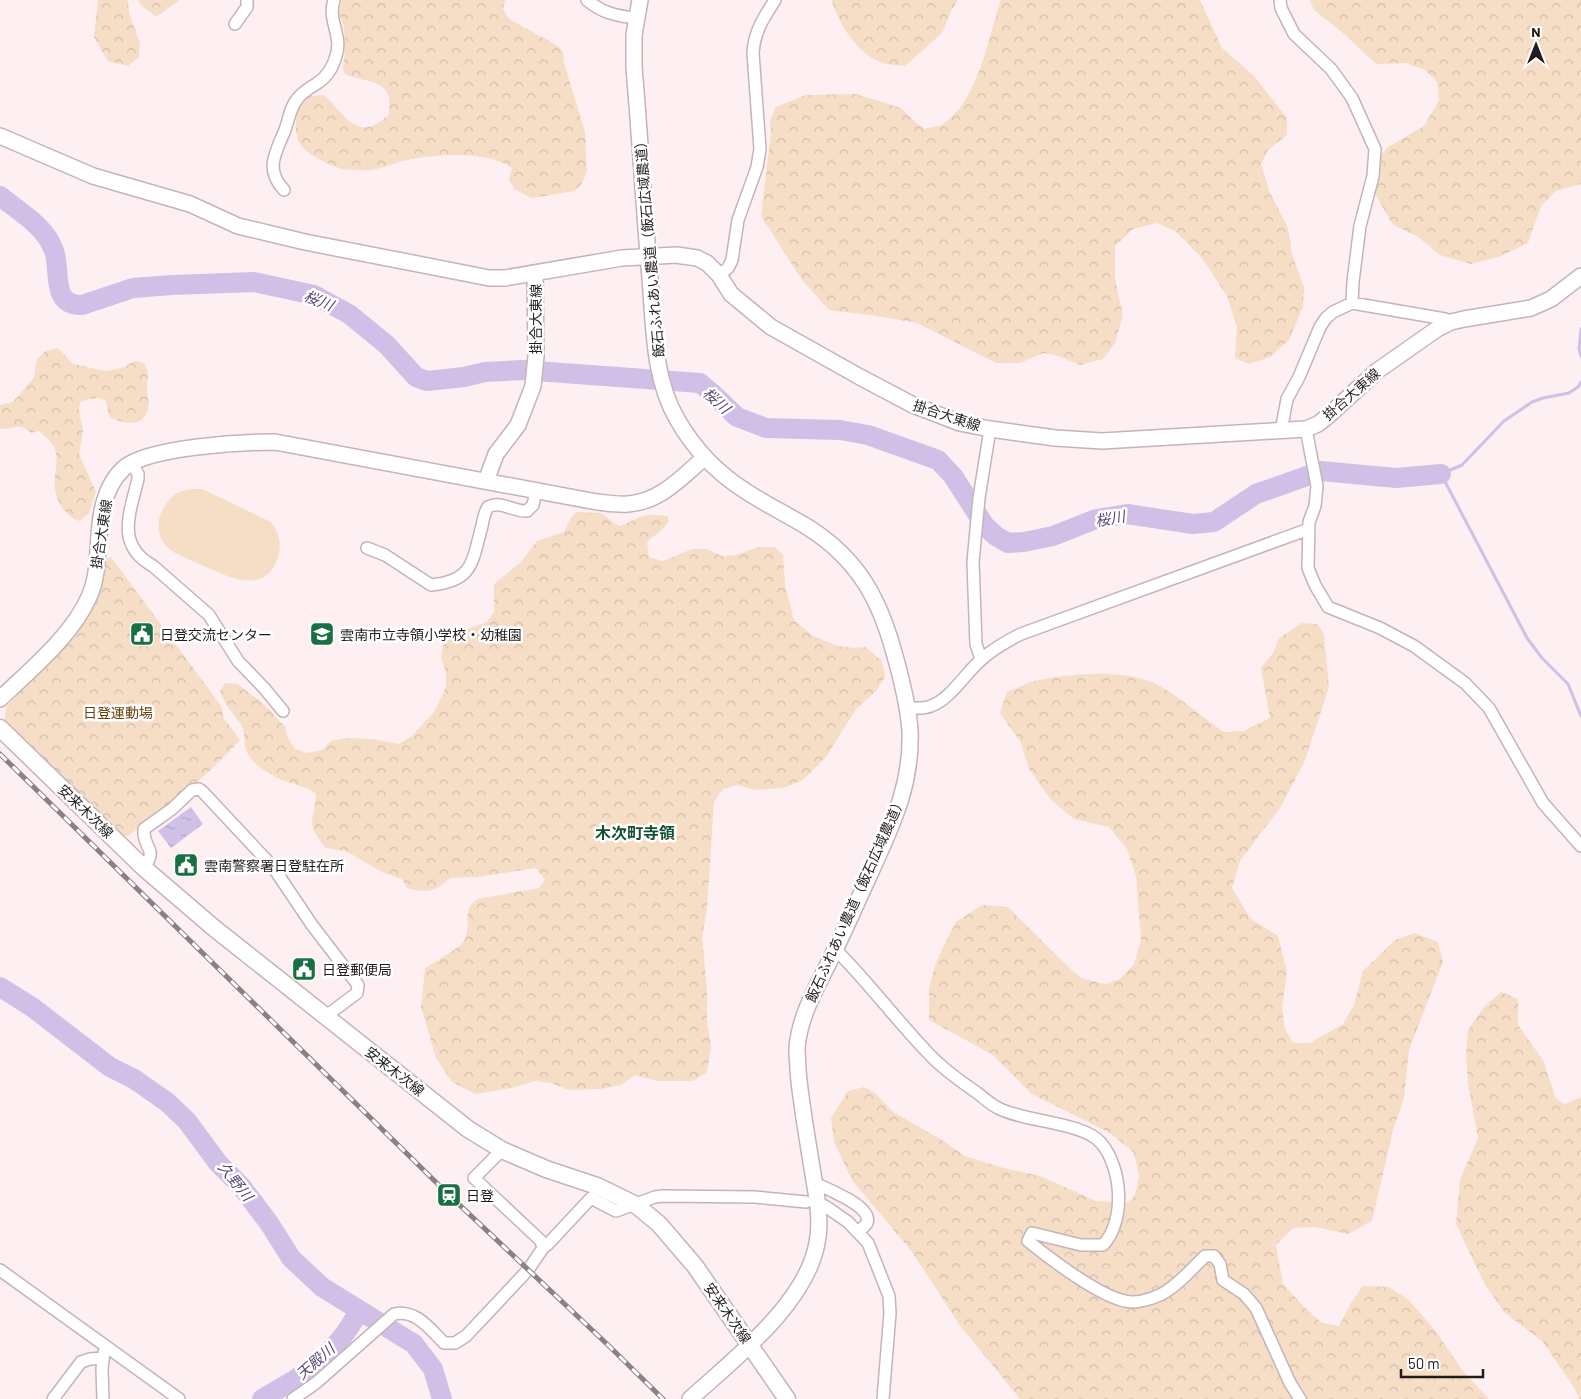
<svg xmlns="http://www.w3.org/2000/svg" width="1581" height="1399" viewBox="0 0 1581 1399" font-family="Barlow,'Noto Sans JP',sans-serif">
<defs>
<pattern id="forest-crowns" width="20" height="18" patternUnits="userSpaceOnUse" patternTransform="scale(1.25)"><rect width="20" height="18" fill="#f6ddc6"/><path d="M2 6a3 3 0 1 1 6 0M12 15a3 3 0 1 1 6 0" fill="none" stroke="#d3bdaa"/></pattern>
<pattern id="water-ripples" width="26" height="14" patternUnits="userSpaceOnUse" patternTransform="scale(1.25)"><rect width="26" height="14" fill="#d0c0e7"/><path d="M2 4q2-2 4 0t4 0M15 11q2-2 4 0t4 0" fill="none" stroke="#b2a4c6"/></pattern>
</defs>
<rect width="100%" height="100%" fill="#feeff2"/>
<path fill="#f6ddc6" d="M192 489H202L271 522C279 533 282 545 278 558 264 598 225 575 199 564 187 558 171 554 163 542 158 534 157 521 161 513 168 498 175 491 192 489Z"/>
<path fill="url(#forest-crowns)" d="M98 0H128L129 13 140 43 139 57 128 66 108 61 94 37Z
M138 0H180L156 17 140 4Z
M341 0H505L503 9 509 19 558 46 563 53 564 63 585 132 587 172 581 185 575 191 532 198 514 189 509 179 512 168C487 150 432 154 403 161 392 164 381 169 370 170 362 171 351 170 343 169 333 167 304 153 300 144 294 132 295 120 298 107L310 96 324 95C346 115 358 145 389 114 389 109 390 103 389 98 386 79 358 81 345 74L343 68 345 51 344 27 339 13Z
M831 0H958L952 9 942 33 905 66C897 65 886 65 878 61 854 50 840 24 831 0Z
M1001 0H1200L1222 48 1255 77 1287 118V135L1268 150 1261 164 1270 193 1288 228 1292 254 1304 287 1303 307 1289 340 1270 357 1249 364 1235 358 1237 327 1227 296 1202 258 1175 231 1157 223 1133 229 1115 246V279L1123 315 1115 343 1103 359 1080 365 1056 355 1043 353 1020 363H996L917 323 877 316 829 310 802 280 761 216 771 132 770 120 776 107 806 95 856 94 901 108 915 122 925 129C930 127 938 127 943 124 979 100 988 37 1001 0Z
M1310 0H1581V184L1556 191 1541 206 1528 243 1501 256 1471 264 1440 255 1417 236 1393 225 1375 194V179L1378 159 1388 147 1424 126 1439 100 1437 82 1425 70 1406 63 1376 64 1344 34 1314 10Z
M58 348 73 364 106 371 122 368 135 361 144 363C151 378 147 375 147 389 147 395 150 404 148 409 143 429 122 424 109 416L106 401C98 395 89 399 80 402L79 410 83 430 79 454 96 492 89 513 80 521C73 519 69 516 64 510 44 483 64 466 53 445 50 440 43 435 39 431L31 433C14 419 13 433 0 428V405L13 402 34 377 37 359 46 351Z
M576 512 600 513 619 526C627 524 631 521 638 518 646 513 658 515 667 516L669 521C664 530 654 535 647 542L649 557 663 561 692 549H707L722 556 736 555 758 547H775L783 555 785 585 794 620 813 636 838 646 854 648 865 647 882 661 885 677 876 691 856 709 826 757 803 780 783 788 756 790 738 785 723 789 714 802 707 908 702 938 707 989V1021L711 1047 707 1072 693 1081H657L635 1075 621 1085 600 1089 569 1090 551 1083 535 1081 512 1088 476 1094 452 1082 436 1058 421 1007 425 968C433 963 460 948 464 941 473 924 460 910 478 899L539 888 545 880 536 868 477 877 450 878C434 893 427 893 407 888L402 879 380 871 346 851 326 848C303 821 315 823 316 794 311 788 286 782 277 778 266 772 250 762 246 750 244 742 245 730 240 723 231 712 225 704 220 691L225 683 237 684 264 704 285 727 288 738 295 749 306 753 322 750 331 741 346 738 372 739 399 744 412 736 434 712 446 687V673L441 657 443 645 452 634 487 622 494 612V584L521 562 537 541 564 532 570 519Z
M111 557 222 707 223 717 240 740C206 777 169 808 128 836H125L10 730 4 723 6 708 93 604 107 559Z
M1302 623 1318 624 1324 635 1329 687 1304 763 1280 808 1240 861 1232 888 1250 918 1278 936 1287 972 1282 1008 1285 1029 1293 1043H1310L1343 1024 1354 1005 1363 971 1395 940 1415 933 1438 942 1443 962 1409 1050 1404 1098 1393 1130 1372 1221 1348 1234 1315 1227 1293 1228 1276 1245 1283 1284 1303 1306 1322 1323 1339 1326 1351 1303 1363 1286 1389 1287 1409 1300 1437 1333 1462 1370 1489 1399H1020L961 1327 912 1252 852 1180 834 1142 831 1118 848 1091 864 1087 874 1092 893 1112 942 1140 965 1156 1000 1167 1040 1176 1096 1201 1128 1203 1135 1195 1139 1176 1134 1153 1110 1133 1032 1094 993 1055 929 1020V988L936 962 956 922 982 905 1008 907 1061 960 1081 978 1105 984 1120 979 1134 964 1141 940 1136 876 1127 849 1109 827 1074 819 1051 800 1029 769 1021 743 1000 713 1007 692C1015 689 1023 685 1031 682 1066 674 1114 669 1149 681 1171 689 1203 718 1224 732L1244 731 1270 718 1261 668 1273 653 1279 638Z
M1501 992 1518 999V1025L1543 1060 1556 1099 1565 1104 1581 1097V1399H1579L1575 1389 1543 1342 1505 1313 1485 1285 1456 1224 1460 1180 1478 1138 1468 1084 1466 1054 1468 1030 1484 1007Z"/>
<path fill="url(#water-ripples)" d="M191 807 203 824 171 848 158 831Z"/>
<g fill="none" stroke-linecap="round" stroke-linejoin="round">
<path stroke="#d0c0e7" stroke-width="3" d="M1581 329 1579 349 1581 356
M1581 382 1578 387 1569 393 1543 398 1532 402 1504 421 1462 465 1441 474 1527 638 1542 658 1568 684 1581 716"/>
<path stroke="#d0c0e7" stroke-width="20" d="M0 196C16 209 38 222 49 240 51 244 54 250 55 254 60 274 52 306 82 305L133 288 172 285 254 282 314 295 349 314 387 345 416 377 427 381 464 377 485 372 522 370 700 383 714 395 737 417 766 428 840 430 868 435 938 460 953 476 985 526 996 536 1008 543 1024 542 1053 536 1096 519 1127 514 1193 524 1214 522 1256 494 1321 471 1396 478 1441 474
M0 987 32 1007 110 1067 134 1079 167 1102 187 1121 218 1163 241 1186 269 1223 291 1258 322 1287 414 1344 433 1369 442 1399
M262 1399C275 1391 289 1384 302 1375 322 1361 349 1334 358 1311"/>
<defs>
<path id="street" d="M587 0C602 13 617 16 636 18
M1280 0 1281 8 1294 34 1331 69 1352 98 1375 149 1373 176 1360 226 1353 282 1352 303
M235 24 247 7V0
M284 190C264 169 276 152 285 130 289 119 290 107 298 98 303 92 310 88 316 84 326 78 333 67 336 56 343 36 327 20 334 0
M719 275 728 268 732 260 738 220 757 167 760 149 753 53C754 32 764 17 775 0
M1306 429 1317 486 1315 506 1309 522 1308 568 1315 585 1328 607 1380 628 1414 646 1465 683 1489 708 1543 803 1581 846
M1281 431 1287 399 1299 377 1320 327 1326 318 1333 312 1352 303 1445 319 1451 322
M132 463 138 474V479C130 513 115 545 153 566L209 615 238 661 264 688 283 711
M367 548 385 555 431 585C474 581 472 561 482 526 483 520 484 513 488 507 501 500 514 512 527 511L533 505 536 491
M981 659 976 644 973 562 979 498 990 429
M908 708C915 708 924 709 931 706 951 699 966 672 982 659 993 649 1007 641 1021 634L1309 529
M144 868C159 847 142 849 144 829L172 809 192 790 199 789 202 791 273 867 312 925 358 985 357 993 326 1016
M836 950C869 983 897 1021 929 1054 943 1069 960 1081 976 1092 983 1097 990 1104 998 1108 1024 1122 1084 1122 1101 1143 1122 1167 1126 1221 1103 1245H1081L1032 1233 1028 1241C1049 1258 1099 1296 1125 1301 1136 1304 1152 1299 1162 1294 1178 1285 1192 1269 1205 1256H1214L1220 1264 1223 1280 1244 1294 1256 1308 1290 1383 1300 1399
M502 1150 474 1178 541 1241 543 1248
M815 1183C826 1189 873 1206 867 1223 865 1226 861 1229 859 1232
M825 1206 848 1222 868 1243 889 1296 890 1313 883 1399
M0 1270 179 1399
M53 1399 81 1362 90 1359 103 1358
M103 1399 102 1369 104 1352
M293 1399 316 1383 394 1314C416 1309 430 1329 444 1343H455L466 1336 528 1270 543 1248 548 1244 591 1198 616 1211 655 1197 663 1196 755 1197 806 1202"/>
<path id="secondary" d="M640 0 634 35V67C640 138 644 209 650 279 654 325 653 378 677 419 693 447 716 472 744 490 765 504 788 515 809 528 859 560 880 600 895 656 902 681 908 705 910 730 912 786 892 825 870 874 858 900 847 925 835 950 820 982 800 1012 797 1048 797 1056 798 1064 798 1071 801 1104 807 1136 812 1168 816 1193 822 1219 817 1243 806 1304 734 1359 690 1399
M0 136 93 176 190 204 238 226 305 242 469 274 489 278H505L622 258 676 255 697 258 707 263 719 275 731 294 771 327 860 377 913 405 960 423 990 429 1055 438 1102 441 1306 429 1318 424 1328 416 1377 371 1437 329 1451 322 1464 319 1531 308 1551 299 1581 276
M486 481 496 454 518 425 533 386 536 356 535 273
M0 699C30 670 72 636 89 597 101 571 96 539 102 511 105 496 112 479 124 468 148 447 242 442 275 442L597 502C607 503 618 505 628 504 660 502 682 477 704 458"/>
<path id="primary" d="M0 728 144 868 214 928 468 1129 502 1150 546 1169 597 1186 636 1205 659 1224 695 1266 787 1399"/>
</defs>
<use href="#street" stroke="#c5b4b7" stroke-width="14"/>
<use href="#secondary" stroke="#c5b4b7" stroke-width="18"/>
<use href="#primary" stroke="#c5b4b7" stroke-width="19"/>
<use href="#street" stroke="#fff" stroke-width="11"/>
<use href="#secondary" stroke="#fff" stroke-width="15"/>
<use href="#primary" stroke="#fff" stroke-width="16"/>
<defs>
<path id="rail" d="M0 754 449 1195 608 1345 663 1399"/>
</defs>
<use href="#rail" stroke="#8b8082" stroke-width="5"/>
<use href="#rail" stroke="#fff" stroke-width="3" stroke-dasharray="9" stroke-linecap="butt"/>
</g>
<defs>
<symbol id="civic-square" viewBox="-11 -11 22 22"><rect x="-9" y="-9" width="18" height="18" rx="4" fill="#177044" stroke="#fff"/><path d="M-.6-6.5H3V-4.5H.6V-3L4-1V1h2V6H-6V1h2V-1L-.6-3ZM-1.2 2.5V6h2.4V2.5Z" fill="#fff"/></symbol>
<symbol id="school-square" viewBox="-11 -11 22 22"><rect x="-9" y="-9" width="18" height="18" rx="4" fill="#177044" stroke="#fff"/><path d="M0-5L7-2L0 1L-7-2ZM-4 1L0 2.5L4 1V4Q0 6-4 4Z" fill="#fff"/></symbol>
<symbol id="station-square" viewBox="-11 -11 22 22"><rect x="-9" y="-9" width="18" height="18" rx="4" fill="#177044" stroke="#fff"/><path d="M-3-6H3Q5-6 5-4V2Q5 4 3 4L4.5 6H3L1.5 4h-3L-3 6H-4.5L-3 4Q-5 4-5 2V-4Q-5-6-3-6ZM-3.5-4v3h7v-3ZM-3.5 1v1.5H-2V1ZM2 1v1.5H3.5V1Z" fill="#fff"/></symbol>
</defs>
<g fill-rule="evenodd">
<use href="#civic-square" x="128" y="620" width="28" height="28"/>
<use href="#school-square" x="308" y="620" width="28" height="28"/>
<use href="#civic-square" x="172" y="851" width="28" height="28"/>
<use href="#civic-square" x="290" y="955" width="28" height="28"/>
<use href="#station-square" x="435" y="1181" width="28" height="28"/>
</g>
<g text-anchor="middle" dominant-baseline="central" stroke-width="5" stroke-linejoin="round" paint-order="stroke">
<g font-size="14" fill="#211b1c" stroke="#fff">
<text transform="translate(649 246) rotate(-95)">飯石ふれあい農道（飯石広域農道）</text>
<text transform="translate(535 319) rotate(-90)">掛合大東線</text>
<text transform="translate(1351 394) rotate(-41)">掛合大東線</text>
<text transform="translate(947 415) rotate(18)">掛合大東線</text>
<text transform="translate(101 534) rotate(-81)">掛合大東線</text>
<text transform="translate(86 811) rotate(44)">安来木次線</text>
<text transform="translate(855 899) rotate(-66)">飯石ふれあい農道（飯石広域農道）</text>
<text transform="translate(395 1071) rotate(38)">安来木次線</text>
<text transform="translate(728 1313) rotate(55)">安来木次線</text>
</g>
<g font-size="14" fill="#211b1c" stroke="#fff" text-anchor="start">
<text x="160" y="634">日登交流センター</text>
<text x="340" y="634">雲南市立寺領小学校・幼稚園</text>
<text x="204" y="865">雲南警察署日登駐在所</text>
<text x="322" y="969">日登郵便局</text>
<text x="466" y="1195">日登</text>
</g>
<g font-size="14" fill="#6c410f" stroke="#fff">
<text x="118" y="712">日登運動場</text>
</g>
<g font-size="15" font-style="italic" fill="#5c4679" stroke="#fff">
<text transform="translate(319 300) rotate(22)">桜川</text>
<text transform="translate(717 400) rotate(42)">桜川</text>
<text transform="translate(1110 518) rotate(-10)">桜川</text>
<text transform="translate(236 1181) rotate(51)">久野川</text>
<text transform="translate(315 1361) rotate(-41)">天殿川</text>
</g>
<g font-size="16" font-weight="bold" fill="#144f30" stroke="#fff">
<text x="635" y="832">木次町寺領</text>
</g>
</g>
<g transform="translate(1536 45)" stroke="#ffffff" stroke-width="4" paint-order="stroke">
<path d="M0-4L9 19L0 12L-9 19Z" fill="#211b1c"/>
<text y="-8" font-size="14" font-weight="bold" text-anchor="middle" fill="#211b1c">N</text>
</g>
<path d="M1401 1369v8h82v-8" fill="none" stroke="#211b1c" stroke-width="2.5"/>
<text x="1408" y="1369" font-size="15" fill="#211b1c" stroke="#ffffff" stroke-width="4" paint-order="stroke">50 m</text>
</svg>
